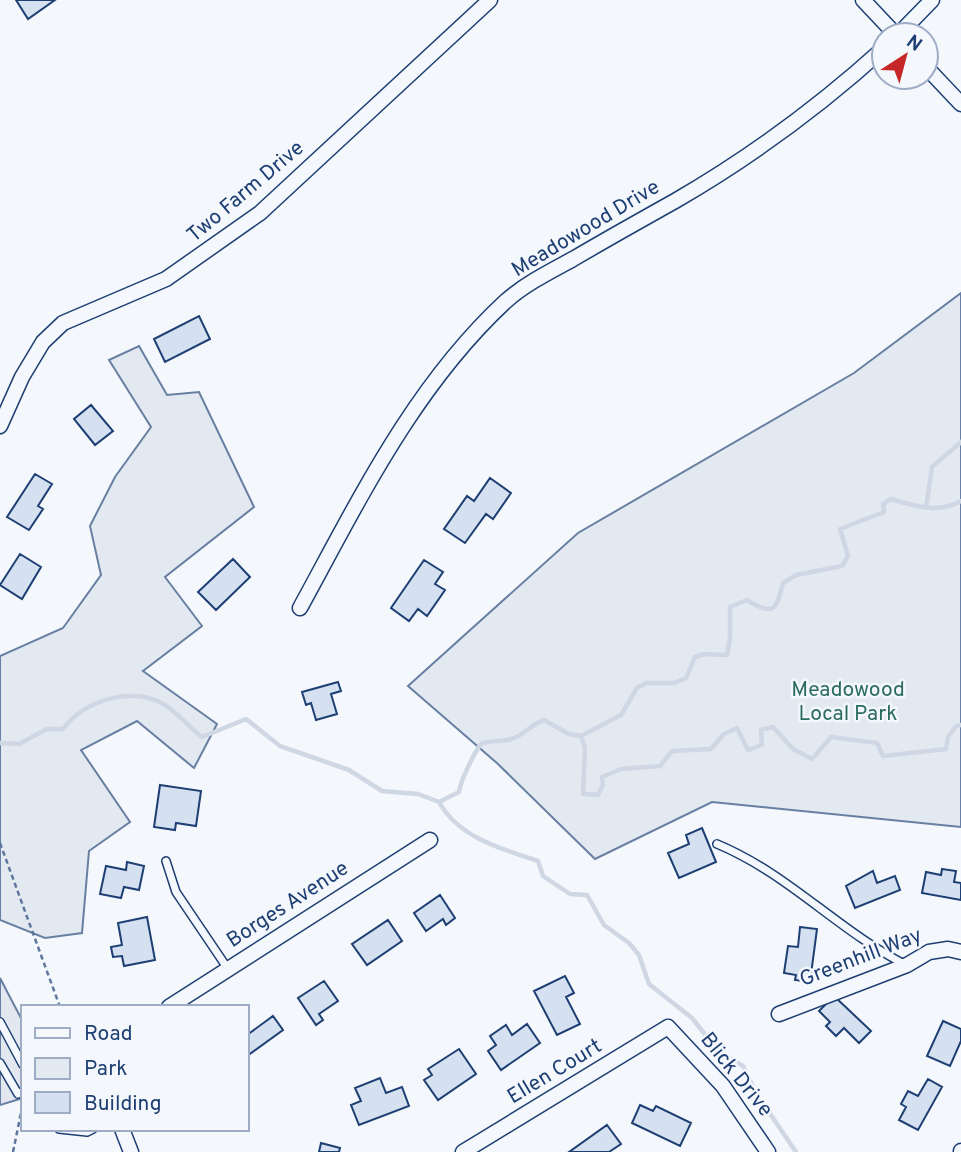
<svg xmlns="http://www.w3.org/2000/svg" width="961" height="1152" viewBox="0 0 961 1152" font-family="Overpass,sans-serif">
<rect width="100%" height="100%" fill="#f4f7fb"/>
<path fill="#e3e9f0" stroke="#687fa3" stroke-width="2" d="M961 293V827L712 802 595 859 498 764 408 686 578 533 854 373Z
M139 346 167 395 199 392 254 507 165 577 202 626 143 671 217 724 194 768 137 721 81 750 130 822 89 851 82 933 45 938 0 920V656L63 628 101 575 90 526 115 477 151 427 109 360Z"/>
<path fill="#e3e8f0" stroke="#687fa3" stroke-width="2" d="M0 978 23 1022V1098L0 1105Z"/>
<g fill="none" stroke-linecap="round" stroke-linejoin="round">
<path stroke="#cfd7e4" stroke-width="4.5" d="M926 508 932 467 961 442
M581 736 585 748 583 794 598 795 603 785 602 777 621 769 660 766 672 751 711 749 724 734 737 728 748 750 762 745 761 730 773 727 793 749 812 759 831 737 877 743 883 756 946 749 948 737 956 726 961 725
M0 743 19 744 47 729H63C84 700 133 685 165 705 179 714 189 727 202 737L246 719 280 746 349 770 382 791 418 794 439 802 459 792C460 782 474 753 481 744 492 739 503 743 514 738 526 733 532 724 544 720L569 734 581 736 621 715 637 688 646 683H674L686 678 695 657 704 654 727 655 730 638V607L747 600C776 618 776 608 783 583L796 575 842 566 848 556 840 529 884 512 883 504 891 499C915 506 938 514 961 501
M439 802C459 838 502 849 538 861L543 876 570 894 587 895 604 925 629 943 639 955 649 984 692 1018 718 1051 743 1066 756 1093 796 1152"/>
</g>
<path fill="#d5e0f0" stroke="#1d3f73" stroke-width="2" d="M16 0H55L28 19Z
M199 316 210 339 165 362 154 339Z
M91 405 113 431 95 445 74 419Z
M35 474 52 484 38 506 43 509 29 530 7 517Z
M490 478 511 493 493 519 486 514 465 543 444 529 467 496 474 501Z
M20 554 41 567 22 599 0 585Z
M233 559 250 577 216 610 198 592Z
M424 560 443 572 435 584 445 590 427 616 418 609 409 621 391 608Z
M338 682 341 691 331 694 337 714 316 720 311 703 306 705 302 692Z
M160 785 201 791 196 826 176 823 175 830 154 827Z
M702 828 716 862 679 878 668 853 689 844 686 835Z
M127 862 144 866 139 890 124 887 121 898 100 894 106 866 126 870Z
M942 869 956 871 954 882 961 883V900L922 893 926 872 941 875Z
M873 871 877 883 895 876 900 890 855 908 846 886Z
M440 895 455 918 446 925 443 919 426 931 414 913Z
M147 917 155 960 124 966 122 956 113 957 111 947 122 945 118 923Z
M388 920 402 941 367 965 352 944Z
M800 927 817 929 810 982 795 980 796 975 784 973 788 946 798 947Z
M565 976 574 993 566 997 580 1024 557 1035 534 991Z
M324 981 338 1001 319 1014 323 1020 316 1025 298 998Z
M834 996 871 1031 859 1043 844 1028 836 1036 826 1026 830 1022 819 1011Z
M273 1016 283 1030 247 1056V1035Z
M943 1021 961 1029V1041L950 1066 927 1056Z
M527 1024 540 1043 501 1070 488 1051 496 1045 490 1036 506 1025 512 1035Z
M459 1049 476 1074 438 1100 424 1080 432 1075 428 1069Z
M380 1078 386 1093 402 1087 409 1106 359 1125 351 1105 361 1101 355 1088Z
M928 1079 942 1087 918 1130 899 1120 906 1107 901 1104 908 1091 918 1096Z
M640 1105 653 1111 656 1106 691 1123 680 1146 632 1123Z
M607 1125 621 1144 609 1152H569Z
M321 1143 340 1148 339 1152H319Z"/>
<g fill="none" stroke-linecap="round" stroke-linejoin="round">
<defs>
<path id="service" d="M717 844C789 874 837 930 906 965
M166 861 176 892 228 969
M0 1022 23 1065
M0 1063 18 1094 23 1091
M59 1129 87 1132 93 1129"/>
<path id="minor" d="M863 0 896 35
M898 35 932 0
M926 67 961 104
M0 426 22 377 43 342 63 323 166 279 260 213 490 0
M300 608C359 500 414 386 506 301 525 284 551 271 573 259 607 239 641 220 675 201 751 157 819 107 884 48
M169 1007 430 840
M779 1014 907 965 929 952 948 949 961 952
M122 1129 131 1152
M463 1152 668 1027 723 1086 768 1152
M961 1152V1151"/>
</defs>
<use href="#service" stroke="#1d3f73" stroke-width="10"/>
<use href="#minor" stroke="#1d3f73" stroke-width="17"/>
<path stroke="#5e769c" stroke-width="2.5" stroke-dasharray="5 3.5" stroke-linecap="butt" d="M0 843 60 1007
M13 1152 23 1103"/>
<use href="#service" stroke="#f4f7fb" stroke-width="7"/>
<use href="#minor" stroke="#f4f7fb" stroke-width="14"/>
</g>
<g text-anchor="middle" dominant-baseline="central" stroke-width="5" stroke-linejoin="round" paint-order="stroke">
<g font-size="21" fill="#1d3f73" stroke="#f4f7fb">
<text transform="translate(246 192) rotate(-40)">Two Farm Drive</text>
<text transform="translate(586 229) rotate(-31)">Meadowood Drive</text>
<text transform="translate(288 905) rotate(-33)">Borges Avenue</text>
<text transform="translate(861 958) rotate(-21)">Greenhill Way</text>
<text transform="translate(555 1072) rotate(-31)">Ellen Court</text>
<text transform="translate(736 1075) rotate(51)">Blick Drive</text>
</g>
<g font-size="21" fill="#2c6c60" stroke="#f4f7fb">
<text x="848" y="690">Meadowood<tspan x="848" dy="24">Local Park</tspan></text>
</g>
</g>
<rect x="21" y="1005" width="228" height="126" fill="#f4f7fb" stroke="#9eadc5" stroke-width="2"/>
<rect x="35" y="1028" width="35" height="10" fill="#f4f7fb" stroke="#9eadc5" stroke-width="2"/>
<text x="84" y="1040" font-size="21" fill="#1d3f73">Road</text>
<rect x="35" y="1058" width="35" height="21" fill="#e3e9f0" stroke="#9eadc5" stroke-width="2"/>
<text x="84" y="1075" font-size="21" fill="#1d3f73">Park</text>
<rect x="35" y="1092" width="35" height="21" fill="#d5e0f0" stroke="#9eadc5" stroke-width="2"/>
<text x="84" y="1110" font-size="21" fill="#1d3f73">Building</text>
<g transform="translate(905 56) rotate(36)"><circle r="33" fill="#f4f7fb" stroke="#9eadc5" stroke-width="2"/>
<path d="M0-5L12 26L0 18L-12 26Z" fill="#c62828"/>
<text y="-10" font-size="19" font-weight="bold" text-anchor="middle" fill="#1d3f73">N</text>
</g>
</svg>
